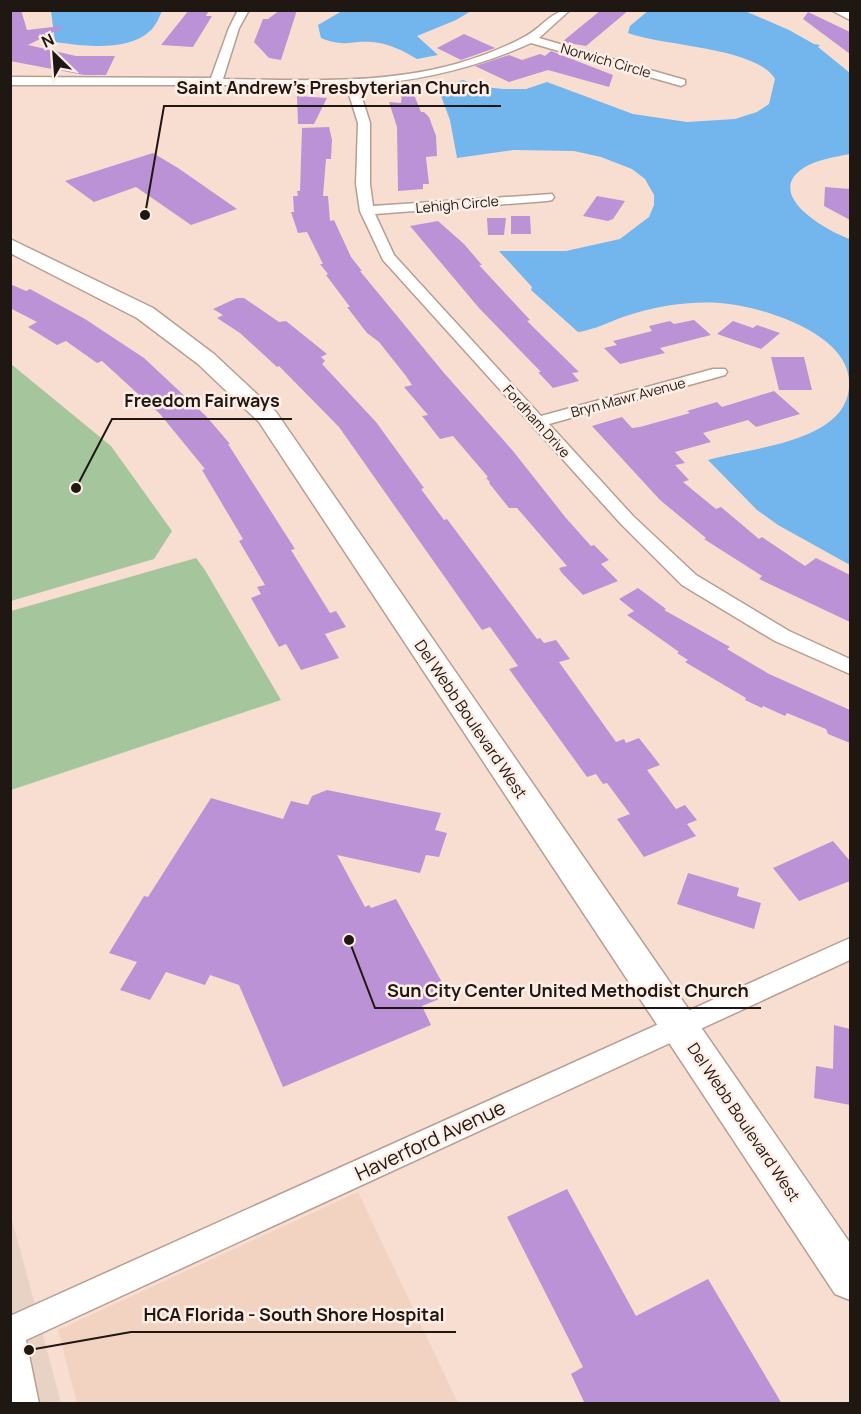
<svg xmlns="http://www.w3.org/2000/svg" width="861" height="1414" viewBox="0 0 861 1414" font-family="Manrope,sans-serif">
<rect width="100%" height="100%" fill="#f8ded1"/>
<path fill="#f2d2c0" d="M358 1192 458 1403H77L58 1330Z"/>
<path fill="#e7d2c4" d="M10 1213 33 1297 61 1403H11Z"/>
<path fill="#a5c69d" d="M11 364 111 446 172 531 154 559 11 601Z
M196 558 205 570 281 700 11 790V611Z"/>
<path fill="#73b5ed" d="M649 10 745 11 789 30 814 44 820 45 818 47 850 73V154C835 157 819 159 805 167 761 194 827 231 850 239V565L778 525 757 510 708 460C745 450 799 445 829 422 840 414 848 402 849 388 855 334 761 306 720 303 688 301 656 306 626 316 611 321 594 330 578 332L531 290 532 287 499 251H566L620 239 649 217 654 205V195L645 179 632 169 601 157 574 151 513 150 457 158 450 120 438 88 463 80 483 87 504 89H526L547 82 633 114 687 122 735 119 757 112 769 104 775 79C757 47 661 46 628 33L630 26Z
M51 11H162C159 17 156 26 150 31 128 52 83 46 55 42Z
M342 11V10L471 11 456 20 417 36 438 55 417 59C403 51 389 43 372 42 349 40 346 48 321 38L318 25Z"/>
<path fill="#bb92d6" d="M10 10H21L27 30 61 26 62 28 28 45 76 56H115L106 75H84L10 61Z
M189 10H209L206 16H212L193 47 161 45Z
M280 10H297L281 60 269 58 254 42 263 19H268Z
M601 10H629L586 46 562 42Z
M808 12 850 32V54L803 19Z
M464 34 495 48 461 60 437 48Z
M551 51 613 75 609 87 548 70 509 82 475 66 509 55 522 60 540 54 545 56Z
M403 82H409L421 112H424L429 117 436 136 437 156 426 157 429 184H423V189L398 191 397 127 389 102 401 103Z
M297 96 327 98 314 124H298Z
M329 127 332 140 331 159H326L323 196H328L330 221 334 220 351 257 362 271H360L444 373 513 451 566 518 591 546 594 545 609 560 601 564 618 581 583 595 561 572 559 568 567 566 517 508H509L489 483 490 482 486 478 488 477 453 436 440 439 422 416 428 415 404 387 412 385 406 376 379 342 367 333 347 307H350L326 275 328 274 320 264H323L307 232 298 233 291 212H294L293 196H298L297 191H300L302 128Z
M153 153 178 168 237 209 191 225 136 187 94 202 65 181Z
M825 187 850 189V220L824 206Z
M597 196 625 201 613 219 608 221 583 216Z
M511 216H530L531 234H511Z
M487 218H506L504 235H488Z
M438 221 464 244 482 265H479L530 320 527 321 579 372 572 373 579 381 553 388 538 372H541L479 308 410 226Z
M10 284 26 291 30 289 85 319 144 358 206 416 230 444H228L295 549 291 550 330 613 336 611 346 627 325 634 339 658 301 670 286 644 279 647 251 598 261 594 257 587 265 585 239 541 243 539 202 470 205 469 160 414 102 361 97 363 66 341 57 345 28 327 37 322 10 308Z
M237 298H244L279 322 286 321 327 354 321 357 325 361 322 364 376 422 424 488 421 489 444 520 447 519 537 639 540 638 544 643 556 640 570 659 559 662 616 742 624 739 626 743 639 738 660 765 647 770 676 809 685 805 697 820 687 824 696 836 644 857 617 819 630 814 607 783 603 784 596 774 587 777 509 669 518 666 490 627 482 630 339 427 279 366 277 367 240 333 217 318 223 315 213 309Z
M694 320 711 335 660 348 665 353 620 364 604 348 617 345 613 341 652 331 649 326 670 321 674 324Z
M733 321 753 328 757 325 780 333 761 349 717 334Z
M771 357H804L812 390H779Z
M774 391 800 414 756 427 748 420 703 433 711 442 675 452 685 463 675 465 689 480 683 482 716 509 721 507 759 539 762 537 805 566 816 558 850 575V622L759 579 762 576 704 539 706 538 660 500 592 426 622 417 632 428 640 427 690 413 687 411 717 402 722 407Z
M638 588 666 609 664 610 730 647 727 649 769 674 850 710V743L828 734 826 729 787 713 785 716 763 706 762 708 745 700 746 698 685 662 688 660 677 653 679 652 627 615 634 611 619 599Z
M327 790 441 813 435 830 447 833 439 857 426 855 420 873 337 855 365 907 369 905 371 908 396 899 449 995 422 1006 431 1025 283 1087 239 985 210 975 205 985 166 972 150 1000 120 990 137 962 109 953 144 896 148 897 211 798 283 819 291 801 308 805 312 796Z
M833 841 850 861V881L799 901 773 868Z
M688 873 739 888 737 896 761 903 754 929 677 904Z
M834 1025 850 1029V1105L814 1098 816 1066 833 1069Z
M567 1189 636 1316 708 1279 782 1404H585L571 1374 583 1367 507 1217Z"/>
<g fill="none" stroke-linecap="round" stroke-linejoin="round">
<defs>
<path id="street" d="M238 10H249L239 28 223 79C300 80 381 85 456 64 480 57 502 49 524 37 541 29 551 10 570 10L539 38 685 80V84L681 86 531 43C476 68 419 81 358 85L370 123V184L373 206 552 194 554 197 552 200 547 201 375 214 394 255 541 416 713 369H725L727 372 725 375 549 424 633 516 696 575 789 631 850 659V674L775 641 682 585 621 524 383 260 360 211 356 184 358 123 346 85H10V77L211 78 229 28Z
M831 10H845L850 13V20Z
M850 938V960L26 1340 39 1404H10V1316Z"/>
<path id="secondary" d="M10 239 153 308 214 354 276 412 850 1243V1300L835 1294 259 422 198 364 137 318 10 253Z"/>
</defs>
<use href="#street" stroke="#b69e92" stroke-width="3"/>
<use href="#secondary" stroke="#b69e92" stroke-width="3"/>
<use href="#street" fill="#fff" fill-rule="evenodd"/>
<use href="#secondary" fill="#fff" fill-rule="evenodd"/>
</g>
<g text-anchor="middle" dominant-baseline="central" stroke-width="5" stroke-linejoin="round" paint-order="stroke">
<g font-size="14" fill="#1f1712" stroke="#feeee6">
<text transform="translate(606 60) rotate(16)">Norwich Circle</text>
<text transform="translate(457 204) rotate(-5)">Lehigh Circle</text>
<text transform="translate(628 397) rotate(-15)">Bryn Mawr Avenue</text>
<text transform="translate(537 421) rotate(48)">Fordham Drive</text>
</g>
<g font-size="16" fill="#1f1712" stroke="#feeee6">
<text transform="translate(471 719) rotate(56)">Del Webb Boulevard West</text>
<text transform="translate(744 1122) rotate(56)">Del Webb Boulevard West</text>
</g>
<g font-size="20" fill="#1f1712" stroke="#feeee6">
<text transform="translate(430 1140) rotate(-25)">Haverford Avenue</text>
</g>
</g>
<path fill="none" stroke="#1f1712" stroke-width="2" d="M145 215L164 106H501M76 488L112 419H292M349 940L375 1008H761M29 1350L131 1332H456"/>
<g fill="#1f1712" stroke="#feeee6" stroke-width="2">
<circle cx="145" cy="215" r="6"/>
<circle cx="76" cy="488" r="6"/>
<circle cx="349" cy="940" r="6"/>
<circle cx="29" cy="1350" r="6"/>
</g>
<g font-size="18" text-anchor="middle" font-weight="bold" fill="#1f1712" stroke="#feeee6" stroke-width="5" stroke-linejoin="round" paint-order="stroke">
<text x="333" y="94">Saint Andrew's Presbyterian Church</text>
<text x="202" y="407">Freedom Fairways</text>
<text x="568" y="997">Sun City Center United Methodist Church</text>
<text x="294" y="1321">HCA Florida - South Shore Hospital</text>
</g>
<rect width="861" height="1414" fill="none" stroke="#1f1712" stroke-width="24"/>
<g transform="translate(54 54) rotate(335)" stroke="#feeee6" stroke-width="4.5" paint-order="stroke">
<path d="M0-4.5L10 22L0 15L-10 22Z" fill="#1f1712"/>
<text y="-9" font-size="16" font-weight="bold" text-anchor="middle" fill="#1f1712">N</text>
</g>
</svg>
